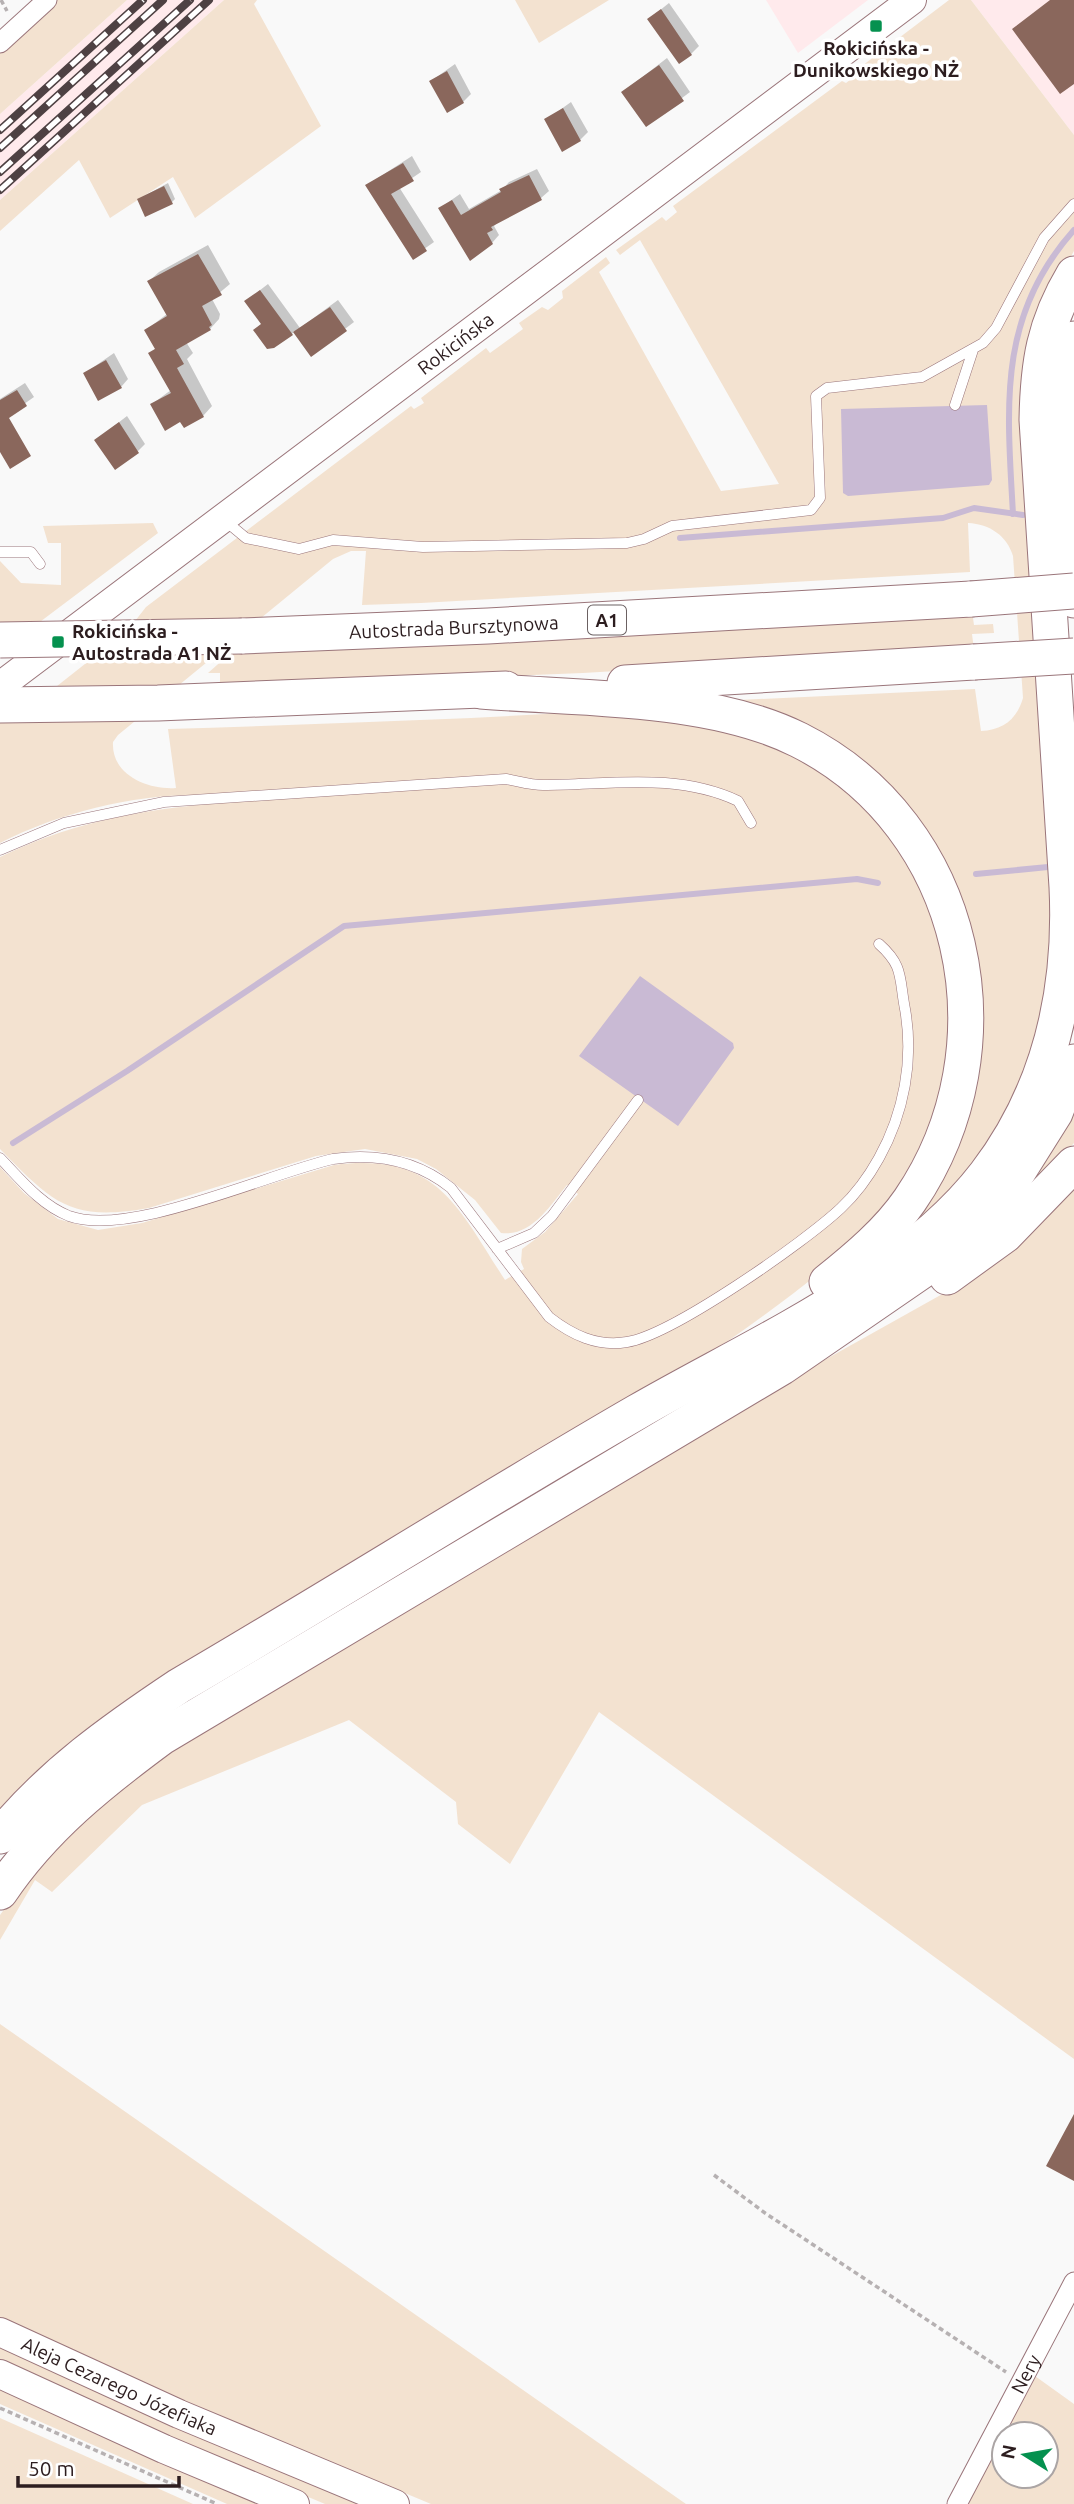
<svg xmlns="http://www.w3.org/2000/svg" width="1074" height="2504" viewBox="0 0 1074 2504" font-family="Ubuntu,sans-serif">
<rect width="100%" height="100%" fill="#f9f9f9"/>
<path fill="#ffeaec" d="M127 0H224L0 200V114Z
M766 0H868L798 53Z
M971 0H1074V135Z"/>
<path fill="#f3e2d0" fill-rule="evenodd" d="M57 0H127L0 114V51Z
M224 0H257L254 4 321 126 195 218 173 177 110 218 79 160 0 231V200Z
M515 0H609L539 43Z
M949 0H971L1074 135V251L1039 313 1027 363 1025 397 1054 876C1055 912 1057 947 1053 983 1038 1101 967 1191 873 1259 901 1226 928 1196 947 1156 1009 1027 972 865 864 770 830 740 788 708 741 704L738 700 975 689 981 731C1003 730 1017 719 1023 698L1013 556C1007 536 990 524 968 523L970 572 421 603 362 605 366 551H351L333 559 118 735 113 742C111 775 148 790 176 788L168 729C269 726 370 722 471 718 556 714 642 705 725 726 917 774 1017 996 913 1168 868 1243 798 1291 728 1341L123 1707 67 1749 0 1815V1167L24 1193 58 1219 98 1230 142 1223 334 1165C437 1152 457 1206 505 1280L524 1269 521 1262 522 1249 545 1232 578 1194 567 1185C550 1206 531 1237 501 1233L475 1200 436 1169 417 1159 365 1149 316 1156 149 1208C70 1222 53 1203 0 1149V857C64 826 128 812 198 805L197 795C131 795 59 813 0 843V720L52 690 128 630 146 607 411 406 414 409 424 403 421 398 486 348 490 353 523 329 519 323 542 307 548 310 563 298 562 291 606 257 610 263 599 272 721 491 779 484 640 240 620 255 616 250 662 217 666 221 677 212 673 206 842 81 846 83 856 75 854 72Z
M153 523 158 533 0 652V561L21 583 61 585V543H48L43 526Z
M972 611 974 625 993 624 994 633 972 634 974 650 583 673 220 687V673H208L235 649Z
M1074 1097V1143L1013 1212Z
M1074 1185V2059L599 1712 510 1864 458 1824 456 1802 349 1720 142 1805 52 1892 35 1880 0 1940V1915L43 1857 152 1760 739 1408 946 1292Z
M0 2024 686 2504H431L185 2401 0 2317Z
M0 2345 365 2504H325L168 2438 0 2361Z
M1035 2376 1074 2404V2504H966ZM1004 2434H1046V2476H1004Z
M0 2389 260 2504H227L0 2404Z
M0 2418 193 2504H0Z"/>
<path fill="#c9bad4" d="M987 405 992 480 989 485 848 496 843 493 841 409Z
M640 976 733 1043 734 1048 678 1126 579 1056Z"/>
<path fill="#0003" d="M669 3 699 46 691 54 649 19Z
M667 58 690 92 646 125 623 92Z
M455 64 471 94 463 102 431 81Z
M571 102 588 132 580 140 546 120Z
M412 156 421 172 399 187 434 242 413 257 367 185Z
M537 169 549 191 541 198 499 221 494 226 499 235 492 243 440 208 460 194 469 209 502 190 509 182Z
M168 183 175 199 172 202 139 199Z
M208 245 230 284 212 299 220 314 219 319 210 329 186 342 193 353 187 359 212 406 203 416 181 419 152 404 171 390 150 353 156 348 146 330 167 314 149 281 159 272Z
M268 284 300 328 338 300 354 322 311 355 294 331 292 334 262 323 246 301Z
M114 353 128 379 121 387 85 373Z
M25 383 34 397 0 421V399Z
M127 416 145 444 138 451 96 440Z"/>
<g fill="none" stroke-linecap="round" stroke-linejoin="round">
<path stroke="#c9bad4" stroke-width="6" d="M1013 514C1007 407 997 316 1074 230
M680 538 943 518 974 508 1023 515
M976 874 1048 867
M13 1143 127 1071 344 926 857 879 878 883"/>
</g>
<path fill="#8a675c" d="M1050 0H1074V84L1060 94 1012 29Z
M661 9 692 55 679 64 647 19Z
M659 65 684 101 646 127 621 92Z
M447 71 464 103 447 113 429 81Z
M563 108 581 141 562 152 544 119Z
M403 163 414 181 391 194 427 251 413 260 365 185Z
M529 175 542 200 491 227 493 230 487 233 493 244 470 261 438 208 452 200 461 215 501 192 499 189Z
M164 186 173 204 145 217 137 199Z
M198 254 222 295 202 306 212 325 209 327 211 330 176 350 184 364 177 368 204 417 184 428 180 422 165 431 150 404 171 393 148 353 155 349 144 330 167 316 147 281Z
M260 290 293 335 274 348 267 349 253 330 261 324 244 301Z
M330 307 347 331 311 357 293 332Z
M106 360 122 388 98 401 83 373Z
M17 390 27 406 9 418 31 456 10 469 0 452V400Z
M119 422 139 453 115 470 94 440Z
M1074 2114V2181L1046 2166Z"/>
<g fill="none" stroke-linecap="round" stroke-linejoin="round">
<defs>
<path id="lane" d="M955 405 973 350
M223 519 246 538 299 549 333 540 423 547 627 543 644 539 672 526 811 510 820 498 816 396 827 388 922 377 983 343 996 328 1044 238 1074 204
M0 552H31L40 564
M0 850 64 823 164 802 506 779C518 781 530 785 543 785 609 785 676 772 738 801L751 823
M0 1158C21 1180 41 1205 69 1216 129 1238 267 1174 333 1159 376 1153 416 1160 451 1188L549 1317C572 1335 597 1347 627 1342 672 1335 805 1242 841 1208 856 1194 869 1176 879 1158 904 1113 914 1060 905 1009 899 978 904 966 879 944
M497 1249 534 1233 552 1216 638 1100"/>
<g id="street">
<path d="M0 43 47 0"/>
<path id="s1" d="M957 2504 1074 2282"/>
</g>
<g id="secondary">
<path id="s2" d="M0 686 912 0"/>
<path id="s3" d="M0 2332 179 2414 395 2504"/>
<path d="M0 2374 164 2449 295 2504"/>
</g>
<g id="highway">
<path d="M1074 339 1063 410 1074 600"/>
<path id="s4" d="M242 636 488 626 971 599"/>
<path d="M625 683 974 662"/>
<path d="M481 691C581 699 709 695 799 740 968 825 1015 1046 910 1200 888 1232 857 1258 827 1282"/>
<path d="M0 705 158 703 506 689"/>
<path d="M947 1277 1005 1235 1074 1164"/>
<path d="M0 1836C51 1774 113 1730 179 1686 333 1596 483 1501 637 1412 751 1346 905 1280 986 1174 1050 1090 1072 991 1067 887L1037 420C1038 363 1044 324 1074 274"/>
<path d="M0 1892C43 1828 101 1782 162 1737L782 1367 923 1270 954 1246 1006 1191 1055 1113 1074 1062"/>
</g>
</defs>
<use href="#lane" stroke="#9a757a" stroke-width="11"/>
<use href="#street" stroke="#9a757a" stroke-width="21"/>
<use href="#secondary" stroke="#9a757a" stroke-width="30"/>
<use href="#highway" stroke="#9a757a" stroke-width="37"/>
<path stroke="#b6b1b2" stroke-width="3.5" stroke-dasharray="5 3.5" stroke-linecap="butt" d="M1 0 7 11
M714 2175 765 2213 1006 2372
M0 2408 217 2504"/>
<use href="#lane" stroke="#fff" stroke-width="10"/>
<use href="#street" stroke="#fff" stroke-width="19"/>
<use href="#secondary" stroke="#fff" stroke-width="28"/>
<use href="#highway" stroke="#fff" stroke-width="35"/>
<defs>
<path id="rail" d="M0 130 143 0
M0 148 163 0
M0 172 190 0
M0 190 209 0"/>
</defs>
<use href="#rail" stroke="#4e4143" stroke-width="8"/>
<use href="#rail" stroke="#fff" stroke-width="5" stroke-dasharray="16" stroke-linecap="butt"/>
<defs>
<path id="highway-bridge" d="M971 599 1074 591
M0 640 242 636
M974 662 1074 656"/>
</defs>
<use href="#highway-bridge" stroke="#9a757a" stroke-width="37" stroke-linecap="butt"/>
<use href="#highway-bridge" stroke="#fff" stroke-width="35"/>
</g>
<g fill="#05914f" stroke="#fff" stroke-width="2.5">
<rect x="869" y="19" width="14" height="14" rx="3.5"/>
<rect x="51" y="635" width="14" height="14" rx="3.5"/>
</g>
<g text-anchor="middle" dominant-baseline="central" stroke-width="7" stroke-linejoin="round" paint-order="stroke">
<rect fill="#fff" stroke="#6b6162" stroke-width="2" x="588" y="605.5" width="38" height="29" rx="5"/>
<g font-size="18" font-weight="bold" fill="#2c1d1f">
<text x="607" y="620">A1</text>
</g>
<g font-size="19" font-weight="bold" fill="#2c1d1f" stroke="#fff">
<text x="876" y="48">Rokicińska -<tspan x="876" dy="22">Dunikowskiego NŻ</tspan></text>
<text x="72" y="631" text-anchor="start">Rokicińska -<tspan x="72" dy="22">Autostrada A1 NŻ</tspan></text>
</g>
<g font-size="19" fill="#2c1d1f" stroke="#fff">
<text stroke="none"><textPath href="#s2" startOffset="570">Rokicińska</textPath></text>
<text stroke="none"><textPath href="#s4" startOffset="212">Autostrada Bursztynowa</textPath></text>
<text stroke="none"><textPath href="#s1" startOffset="147">Nery</textPath></text>
<text stroke="none"><textPath href="#s3" startOffset="131">Aleja Cezarego Józefiaka</textPath></text>
</g>
</g>
<g transform="translate(1025 2455) rotate(281)"><circle r="33" fill="#ffffff" stroke="#aba5a5" stroke-width="2"/>
<path d="M0-5L12 26L0 18L-12 26Z" fill="#05914f"/>
<text y="-10" font-size="19" font-weight="bold" text-anchor="middle" fill="#2c1d1f">N</text>
</g>
<path d="M18 2476v10h161v-10" fill="none" stroke="#2c1d1f" stroke-width="3.5"/>
<text x="28" y="2476" font-size="21" fill="#2c1d1f" stroke="#ffffff" stroke-width="5" paint-order="stroke">50 m</text>
</svg>
